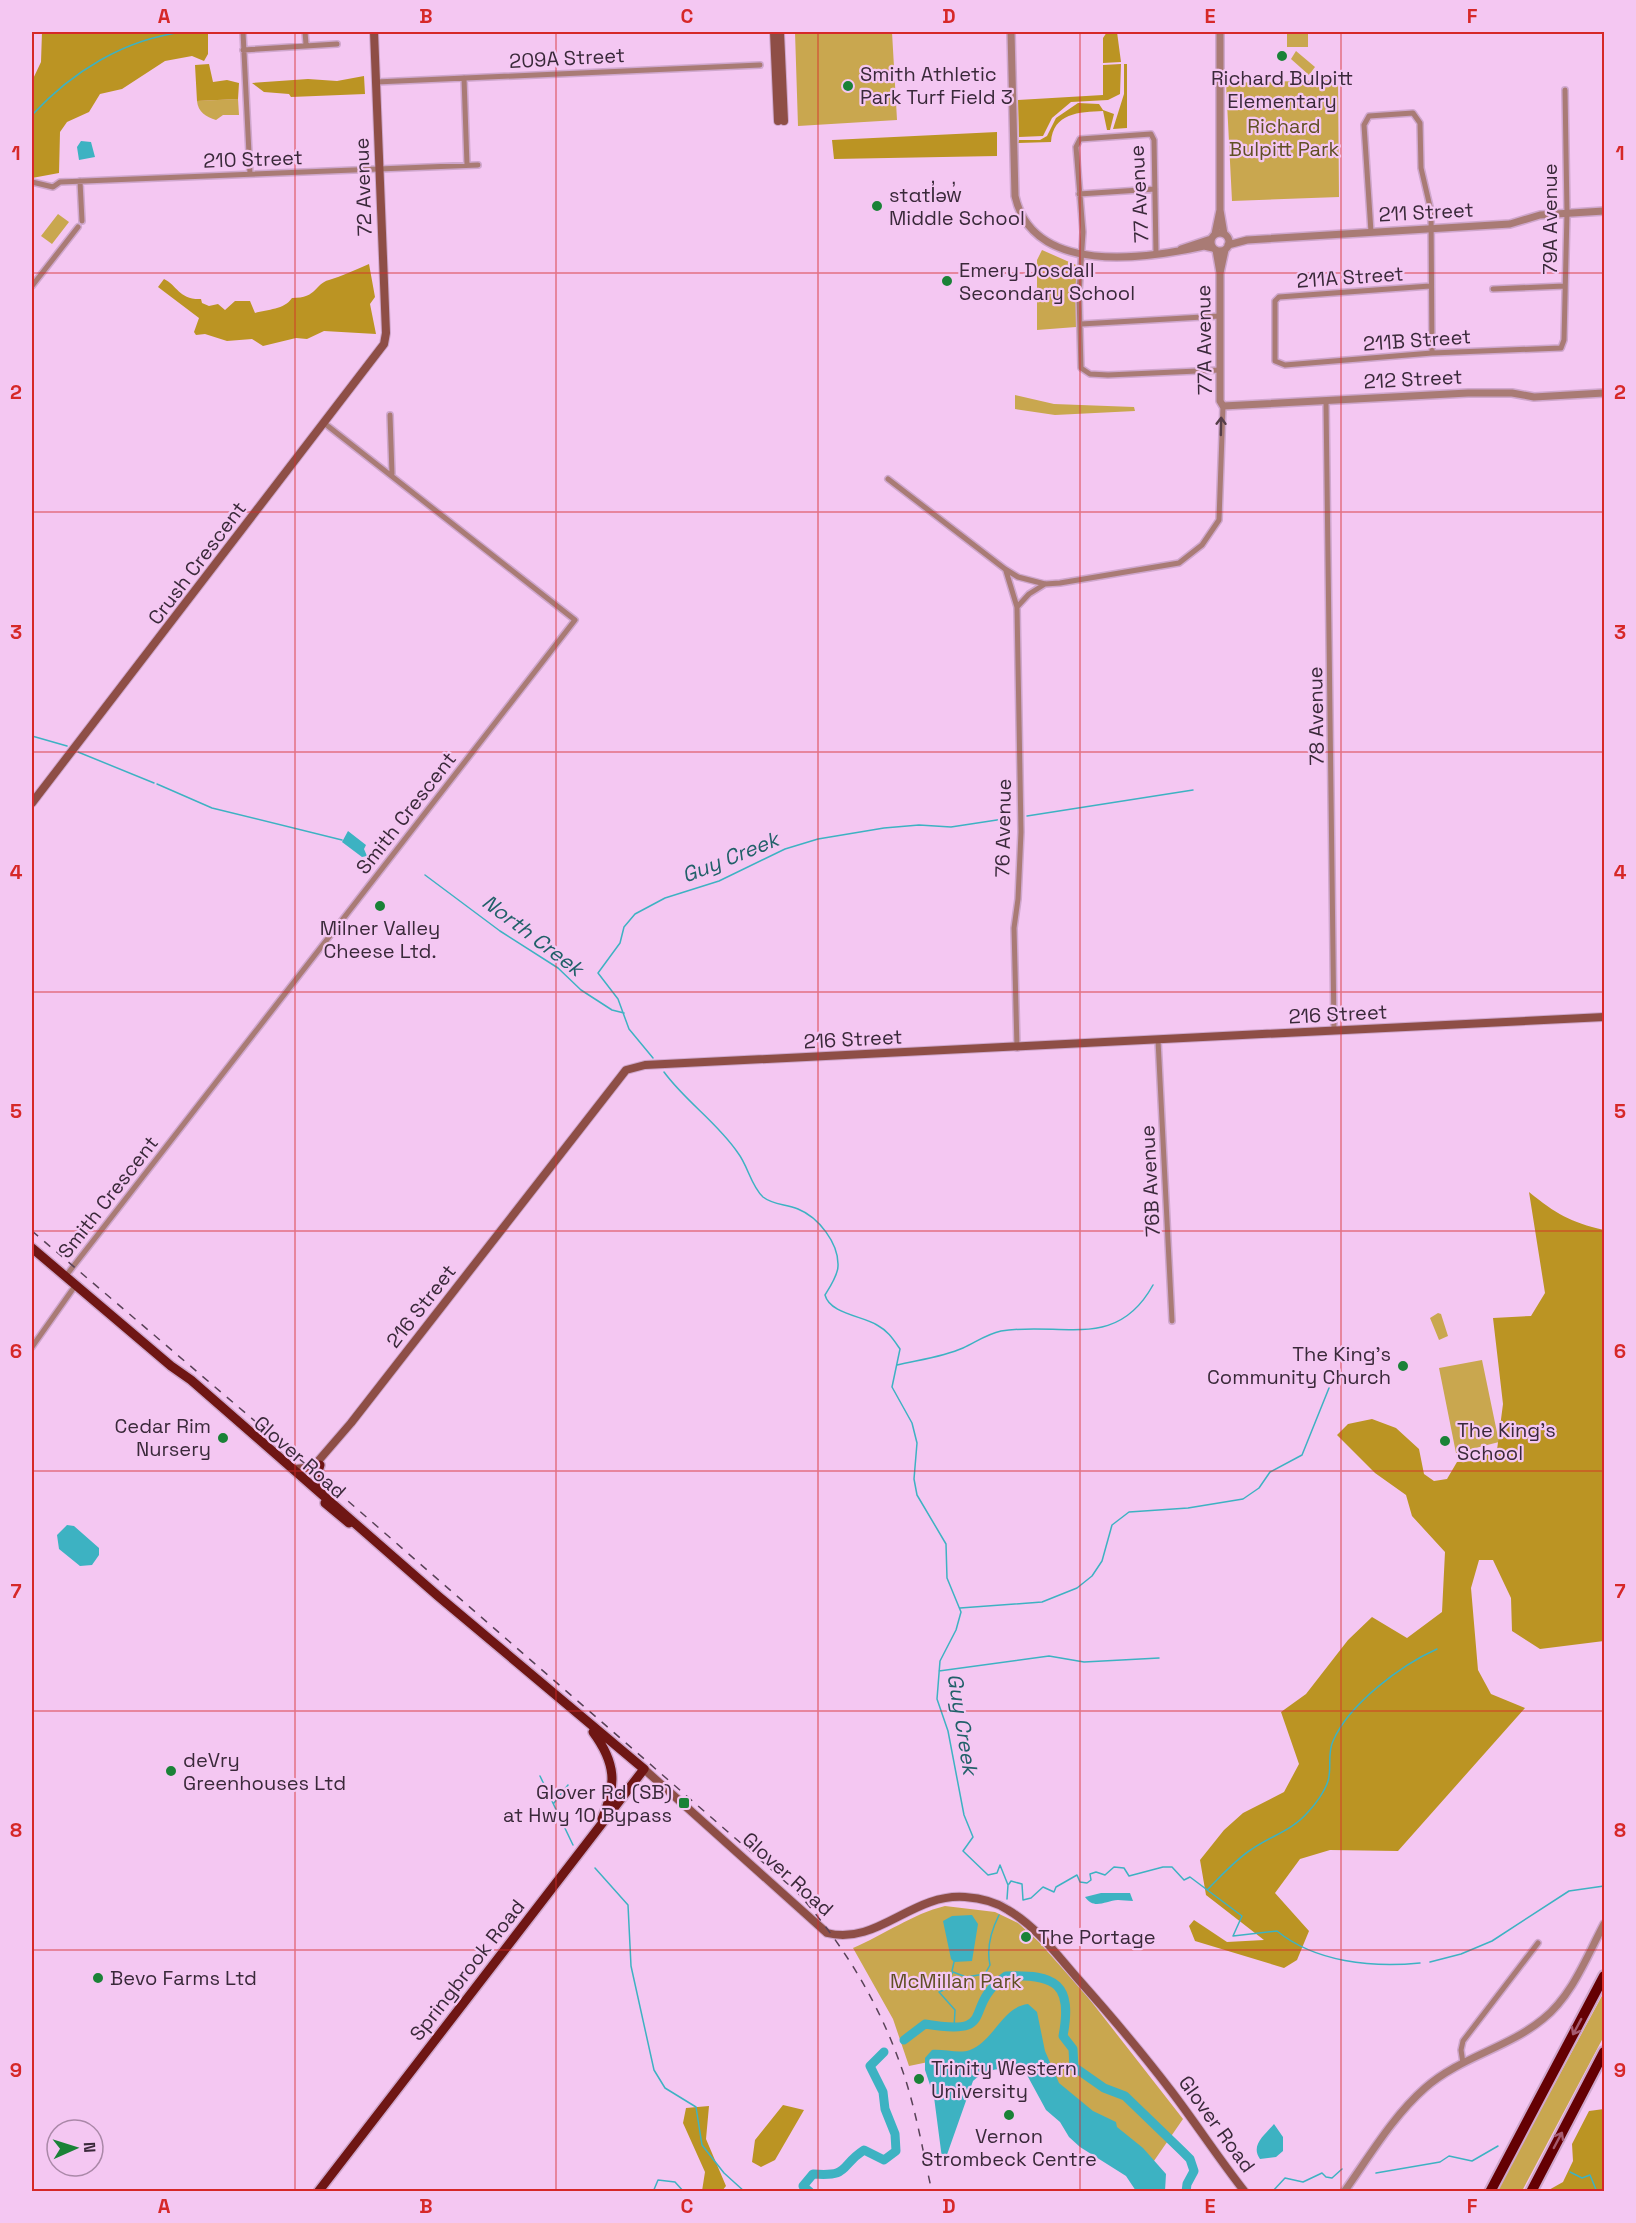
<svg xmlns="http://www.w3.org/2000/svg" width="1636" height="2223" viewBox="0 0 1636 2223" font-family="'Space Grotesk',sans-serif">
<rect width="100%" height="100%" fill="#f4c7f2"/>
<path fill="#c9a74f" d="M795 32H892L897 120 798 126Z
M1287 32H1308V47H1287Z
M1296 51 1315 67 1309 75 1291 59Z
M1338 80 1339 197 1232 201 1226 83Z
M238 99 239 115H223L216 120C206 117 198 112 197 101Z
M58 214 69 222 52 244 41 236Z
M1042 250 1076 265V327L1037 330V260Z
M1015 395 1054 404 1134 407 1135 411 1055 415 1015 409Z
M1438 1313 1441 1314 1448 1336 1439 1340 1430 1318Z
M1482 1360 1499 1442 1456 1453 1439 1368Z
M945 1906 995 1912 1018 1923 1039 1942 1087 1996 1183 2119 1147 2171 1010 2045 909 2066 893 2019 853 1948C884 1935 912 1914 945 1906Z
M1604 1992V2036L1522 2191H1497Z"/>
<path fill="#bb9423" d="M42 32H208V54L204 61 192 56 165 61 122 89 100 94 89 112 67 122 60 132 59 173 32 178V81L41 62Z
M1107 32H1117L1121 62 1103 63V38Z
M209 64 213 82 227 80 239 83 238 99 197 101 195 65Z
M1121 64 1120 94 1108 100 1071 102 1052 118 1043 136 1019 137 1018 100 1103 95V65Z
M1124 64H1127V128L1113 129 1124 94Z
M364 76 365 94 291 97 289 94 264 92 252 83 308 79 337 81Z
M1078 103 1099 104 1103 110 1114 114 1110 130H1107L1103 111C1079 112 1053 113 1051 142L1018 143 1019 140H1040L1047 136 1056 118Z
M997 132V156L834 159 832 140Z
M369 264 375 297 370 304 376 334 324 331 307 339 296 338 263 346 252 339 227 341 205 334 196 335 194 332 199 318 158 287 164 279C177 285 179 300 201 299L202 303 209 306 218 304 225 310 235 301H250L255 313C268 309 284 310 292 298 318 298 314 284 329 280 342 276 355 270 369 264Z
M1529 1192C1556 1214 1570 1222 1604 1230V1641L1540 1649 1512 1631 1511 1598 1493 1560H1479L1471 1588 1478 1670 1491 1694 1525 1708 1398 1851 1330 1850 1300 1859 1275 1893 1309 1931 1297 1960 1284 1968 1195 1941 1189 1926 1194 1920 1227 1942 1264 1940 1206 1895 1200 1860 1224 1830 1243 1813 1284 1792 1299 1764 1281 1712 1306 1694 1348 1640 1372 1617 1407 1638 1442 1612 1445 1552 1412 1516 1406 1495 1375 1473 1337 1435 1348 1424 1372 1419 1396 1428 1419 1449 1424 1474 1434 1481 1447 1479 1457 1462 1475 1461 1497 1450 1503 1404 1493 1318 1531 1316 1545 1293Z
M783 2105 804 2110 775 2160 761 2167 752 2162 755 2140Z
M709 2106 706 2139 726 2186 722 2191H702L705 2172 683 2123 686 2108Z
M1604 2109V2191H1547L1563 2182 1573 2161 1572 2144 1589 2111Z"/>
<path fill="#3db2c2" d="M81 141 91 142 95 157 79 160 77 147Z
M348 831 366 845 364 849 367 856 362 857 342 842Z
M67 1525 74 1526 99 1548V1555L92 1565 80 1566 59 1549 57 1535Z
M1101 1893H1130L1133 1901C1128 1901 1122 1900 1118 1900 1105 1901 1094 1910 1085 1897Z
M972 1915 978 1924 972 1961 954 1962 951 1959 943 1921 952 1916Z
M1028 2004 1037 2012 1045 2051 1059 2083 1093 2111 1116 2122 1117 2127 1143 2148 1166 2174 1165 2191H1136L1126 2176 1080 2147 1069 2137 1060 2122 1046 2110 1027 2075C1010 2065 987 2067 973 2081L943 2166 934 2097 925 2070V2058L932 2050C944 2049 960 2054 970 2050 994 2041 1002 2007 1028 2004Z
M1274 2124 1283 2137V2151L1276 2157 1260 2159C1250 2145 1265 2135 1274 2124Z"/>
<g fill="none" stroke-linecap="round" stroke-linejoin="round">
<path stroke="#3db2c2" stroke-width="1.5" d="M32 115C72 72 124 39 184 32
M32 736 67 746
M78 752 154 783
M157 784 212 808 342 840
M1027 816 1193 790
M425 875 500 931 558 968 581 990 612 1010 624 1013
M653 1058 629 1029 618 999 598 973 620 943 624 927 635 914 665 898 719 881 785 849 818 839 884 828 919 825 951 827 1010 818
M664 1072C686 1102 717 1122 738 1153 748 1166 751 1186 763 1197 773 1205 786 1204 798 1209 818 1217 839 1243 838 1266 838 1275 830 1287 825 1295 830 1314 863 1316 877 1325 888 1331 893 1339 900 1349L892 1387 912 1423 917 1443 914 1479 917 1495 946 1544 947 1578 961 1612 956 1630 940 1661 937 1699 948 1731 964 1815 973 1837 963 1851 988 1875 997 1873 1000 1865 1008 1885 1007 1899
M897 1365C918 1360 943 1357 963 1348 976 1342 987 1334 1001 1331 1061 1321 1116 1352 1153 1285
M960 1608 1042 1602 1077 1588 1092 1576 1102 1561 1112 1525 1129 1512 1188 1508 1243 1499 1259 1488 1270 1472 1302 1455 1329 1388
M939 1671 1049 1656 1084 1662 1159 1658
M540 1776 573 1845
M554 1803 568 1785
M595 1868 628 1905 631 1966 654 2070 665 2088 696 2107 702 2145 724 2173 745 2192
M1009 1884 1011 1881 1022 1884 1023 1900 1031 1898 1043 1887 1054 1892 1056 1887 1077 1875 1080 1882 1087 1883 1091 1880 1090 1874 1096 1872 1105 1875 1114 1867 1124 1868 1129 1876 1163 1867H1172L1184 1880 1190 1877 1242 1916 1233 1936 1277 1931C1315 1962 1372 1968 1420 1963
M1208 1889C1222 1875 1235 1860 1252 1849 1271 1836 1293 1830 1308 1812 1315 1805 1325 1791 1328 1781 1332 1768 1327 1754 1333 1741 1349 1704 1401 1665 1437 1649
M1430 1962 1461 1954 1492 1941 1569 1891 1604 1886
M952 1971 954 1962
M986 1975 989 1980 997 1982
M954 2028 955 2010 939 1992 946 1989 945 1986 953 1972 966 1977 985 1974 990 1965C986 1947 991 1931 999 1915
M1570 2172 1582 2178 1590 2175 1597 2192
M1376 2173 1440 2162 1449 2156 1472 2161 1498 2146
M653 2192 658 2180 675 2182 684 2192
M1272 2192 1285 2178 1303 2182 1322 2173 1326 2177 1332 2178 1342 2169"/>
<path stroke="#3db2c2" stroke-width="9" d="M904 2040 925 2024C1001 2037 960 2007 1006 1976 1056 1974 1073 1984 1063 2036L1073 2049 1074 2067 1104 2088 1125 2096 1182 2151 1190 2159 1194 2171 1187 2184 1186 2192
M810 2192 803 2186 813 2174C851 2177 839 2166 864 2150L884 2160 896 2151 895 2134 885 2109 883 2092 870 2066 884 2052"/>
<defs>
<path id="minor" d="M243 32 250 174
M305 32 306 44
M243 50 337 44
M464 78 467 165
M376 82 760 65
M80 181 82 221
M32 182 53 187 60 182 478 165
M1079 194 1155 189
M1371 232 1364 125 1369 116 1413 113 1420 123 1421 168 1431 211 1432 353
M1156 253 1154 140 1151 134 1080 139 1076 147 1083 232 1079 294 1081 368 1090 374 1108 375 1220 370
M32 286 78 227
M1430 286 1279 297 1275 301V361L1285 365 1432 353 1561 348 1564 340 1567 213 1565 90
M1493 289 1565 286
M1081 324 1220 316
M1326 401 1334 1031
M390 415 392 474
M888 479 1005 569 1018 577 1045 584 1060 583 1179 563 1202 545 1219 520 1223 406
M1006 571 1017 607 1021 832 1018 899 1014 928 1017 1048
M1017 607 1029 594 1045 584
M1158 1040 1172 1321
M65 1277 575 620 324 423
M32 1347 75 1286
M1463 2063 1461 2050 1463 2041 1538 1943"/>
<path id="tertiary" d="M1011 32 1015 196C1033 276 1145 259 1204 246L1213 248
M1220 210 1224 234
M1211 242a9 9 0 1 1 18 0a9 9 0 1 1-18 0Z
M1215 234 1220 210V32
M1228 245 1247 240 1510 224 1540 215 1604 211
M1181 249 1211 239
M1216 250 1220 273
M1225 250 1220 273V401L1223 406 1468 393H1512L1534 397 1604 393
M1344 2192C1369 2157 1393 2116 1425 2088 1460 2057 1508 2048 1543 2019 1572 1996 1587 1956 1604 1924"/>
<path id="secondary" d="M774 32 778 121
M780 32 784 121
M32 803 384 344 386 333 374 32
M295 1469 313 1467 351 1423 626 1070 645 1065 1604 1017
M644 1769 827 1933C877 1946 912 1893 965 1897 979 1898 996 1902 1008 1910 1037 1927 1057 1955 1079 1980 1111 2016 1143 2054 1172 2092 1197 2125 1219 2159 1245 2192"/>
<path id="trunk" d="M32 1248 171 1366 191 1380 438 1596 644 1769 318 2192
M320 1465 317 1475 323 1490
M325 1503 349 1523
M593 1732C616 1763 617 1785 602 1819"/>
<path id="motorway" d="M1490 2192 1604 1976
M1531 2192 1604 2052"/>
</defs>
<use href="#minor" stroke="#cfa7cd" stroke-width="8"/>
<use href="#tertiary" stroke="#cfa7cd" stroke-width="10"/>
<use href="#secondary" stroke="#cfa7cd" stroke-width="10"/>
<use href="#trunk" stroke="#cfa7cd" stroke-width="12"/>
<use href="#motorway" stroke="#cfa7cd" stroke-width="14"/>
<use href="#minor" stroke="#a97b75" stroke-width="5"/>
<use href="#tertiary" stroke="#a97b75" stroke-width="7"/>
<use href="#secondary" stroke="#8e4e46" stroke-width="8"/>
<use href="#trunk" stroke="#6f1614" stroke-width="9"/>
<use href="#motorway" stroke="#650003" stroke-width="10"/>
<path stroke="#584257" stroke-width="1.5" stroke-dasharray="8 8" stroke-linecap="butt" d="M32 1231 310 1468 797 1892C844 1945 880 2004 903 2072 916 2110 923 2152 932 2192"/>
</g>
<defs><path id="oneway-shaft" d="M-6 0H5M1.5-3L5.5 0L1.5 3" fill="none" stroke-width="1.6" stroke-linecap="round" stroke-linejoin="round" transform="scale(1.5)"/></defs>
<use stroke="#563e49" href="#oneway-shaft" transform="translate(1221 426) rotate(-89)"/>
<g stroke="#a55a6f">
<use href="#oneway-shaft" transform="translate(1577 2027) rotate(118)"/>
<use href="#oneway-shaft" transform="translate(1558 2140) rotate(-62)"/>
</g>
<path fill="none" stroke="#d62828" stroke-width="1.5" stroke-opacity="0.55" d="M295 32V2192M556 32V2192M818 32V2192M1080 32V2192M1341 32V2192M32 273H1604M32 512H1604M32 752H1604M32 992H1604M32 1231H1604M32 1471H1604M32 1711H1604M32 1950H1604"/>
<g fill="#1a8237" stroke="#f4c7f2" stroke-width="2">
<circle cx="1282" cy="56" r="6"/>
<circle cx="848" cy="86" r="6"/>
<circle cx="877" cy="206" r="6"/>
<circle cx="947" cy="281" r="6"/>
<circle cx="380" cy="906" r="6"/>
<circle cx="1403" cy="1366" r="6"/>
<circle cx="223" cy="1438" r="6"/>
<circle cx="1445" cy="1441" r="6"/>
<circle cx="171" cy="1771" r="6"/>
<rect x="678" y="1797" width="12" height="12" rx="3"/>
<circle cx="1026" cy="1937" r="6"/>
<circle cx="98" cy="1978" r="6"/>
<circle cx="919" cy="2079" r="6"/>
<circle cx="1009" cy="2115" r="6"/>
</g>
<g text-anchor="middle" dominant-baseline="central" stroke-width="4.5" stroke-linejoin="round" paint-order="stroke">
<g font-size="20" fill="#3a293a" stroke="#f4c7f2">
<text transform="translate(567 58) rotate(-3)">209A Street</text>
<text transform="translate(253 159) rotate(-2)">210 Street</text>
<text transform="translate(363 187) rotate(-92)">72 Avenue</text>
<text transform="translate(1139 194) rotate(-93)">77 Avenue</text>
<text transform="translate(1426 212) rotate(-3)">211 Street</text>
<text transform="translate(1550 219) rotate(-90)">79A Avenue</text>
<text transform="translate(1350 277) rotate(-4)">211A Street</text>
<text transform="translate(1204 340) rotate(-91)">77A Avenue</text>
<text transform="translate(1417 340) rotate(-4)">211B Street</text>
<text transform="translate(1413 379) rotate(-3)">212 Street</text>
<text transform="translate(197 563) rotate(-53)">Crush Crescent</text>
<text transform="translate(1316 716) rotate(-91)">78 Avenue</text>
<text transform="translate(406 813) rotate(-52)">Smith Crescent</text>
<text transform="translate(1003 828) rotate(-89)">76 Avenue</text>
<text transform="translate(1338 1014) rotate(-3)">216 Street</text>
<text transform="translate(853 1039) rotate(-3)">216 Street</text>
<text transform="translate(1150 1181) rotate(-93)">76B Avenue</text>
<text transform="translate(108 1197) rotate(-52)">Smith Crescent</text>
<text transform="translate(421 1306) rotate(-52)">216 Street</text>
<text transform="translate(300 1457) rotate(41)">Glover Road</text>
<text transform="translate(788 1874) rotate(42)">Glover Road</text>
<text transform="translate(467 1970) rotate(-52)">Springbrook Road</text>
<text transform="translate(1217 2124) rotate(54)">Glover Road</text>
</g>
<g font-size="20" fill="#3a293a" stroke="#f4c7f2" text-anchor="start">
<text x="860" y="74">Smith Athletic<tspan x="860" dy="23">Park Turf Field 3</tspan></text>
<text x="1282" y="78" text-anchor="middle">Richard Bulpitt<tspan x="1282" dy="23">Elementary</tspan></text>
<text x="889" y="195">stɑtl̓əw̓<tspan x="889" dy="23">Middle School</tspan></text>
<text x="959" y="270">Emery Dosdall<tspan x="959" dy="23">Secondary School</tspan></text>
<text x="380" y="928" text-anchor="middle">Milner Valley<tspan x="380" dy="23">Cheese Ltd.</tspan></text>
<text x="1391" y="1354" text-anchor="end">The King's<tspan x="1391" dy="23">Community Church</tspan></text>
<text x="211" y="1426" text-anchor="end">Cedar Rim<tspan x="211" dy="23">Nursery</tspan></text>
<text x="1457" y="1430">The King's<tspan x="1457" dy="23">School</tspan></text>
<text x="183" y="1760">deVry<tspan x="183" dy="23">Greenhouses Ltd</tspan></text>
<text x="672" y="1792" text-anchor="end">Glover Rd (SB)<tspan x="672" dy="23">at Hwy 10 Bypass</tspan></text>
<text x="1038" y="1937">The Portage</text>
<text x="110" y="1978">Bevo Farms Ltd</text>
<text x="931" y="2068">Trinity Western<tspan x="931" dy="23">University</tspan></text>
<text x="1009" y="2136" text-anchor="middle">Vernon<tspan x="1009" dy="23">Strombeck Centre</tspan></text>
</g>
<g font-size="20" fill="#604f24" stroke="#f4c7f2">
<text x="1284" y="126">Richard<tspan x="1284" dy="23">Bulpitt Park</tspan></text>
<text x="956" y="1981">McMillan Park</text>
</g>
<g font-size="21" font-style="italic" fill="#216069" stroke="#f4c7f2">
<text transform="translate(730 857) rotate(-22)">Guy Creek</text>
<text transform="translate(533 935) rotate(37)">North Creek</text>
<text transform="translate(963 1724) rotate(81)">Guy Creek</text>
</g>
</g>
<rect width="1636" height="2223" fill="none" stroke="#f4c7f2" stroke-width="66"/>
<g transform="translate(75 2148) rotate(87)"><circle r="28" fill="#f4c7f2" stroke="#aa88a8" stroke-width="1.5"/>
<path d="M0-4.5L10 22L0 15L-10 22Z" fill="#1a8237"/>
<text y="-9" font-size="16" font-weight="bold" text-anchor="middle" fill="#3a293a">N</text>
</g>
<rect x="33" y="33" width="1570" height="2157" fill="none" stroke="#d62828" stroke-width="2"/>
<g font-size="20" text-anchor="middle" font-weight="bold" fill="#d62828">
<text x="164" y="23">A</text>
<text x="426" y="23">B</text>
<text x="687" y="23">C</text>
<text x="949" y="23">D</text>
<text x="1210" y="23">E</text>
<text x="1472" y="23">F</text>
<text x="16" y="160">1</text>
<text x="1620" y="160">1</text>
<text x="16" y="399">2</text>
<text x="1620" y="399">2</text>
<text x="16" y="639">3</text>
<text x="1620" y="639">3</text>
<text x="16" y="879">4</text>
<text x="1620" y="879">4</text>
<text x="16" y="1118">5</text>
<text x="1620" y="1118">5</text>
<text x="16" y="1358">6</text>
<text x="1620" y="1358">6</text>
<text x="16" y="1598">7</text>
<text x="1620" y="1598">7</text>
<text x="16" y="1837">8</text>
<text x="1620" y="1837">8</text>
<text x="16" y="2077">9</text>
<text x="1620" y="2077">9</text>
<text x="164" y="2213">A</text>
<text x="426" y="2213">B</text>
<text x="687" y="2213">C</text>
<text x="949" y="2213">D</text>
<text x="1210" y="2213">E</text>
<text x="1472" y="2213">F</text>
</g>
</svg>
